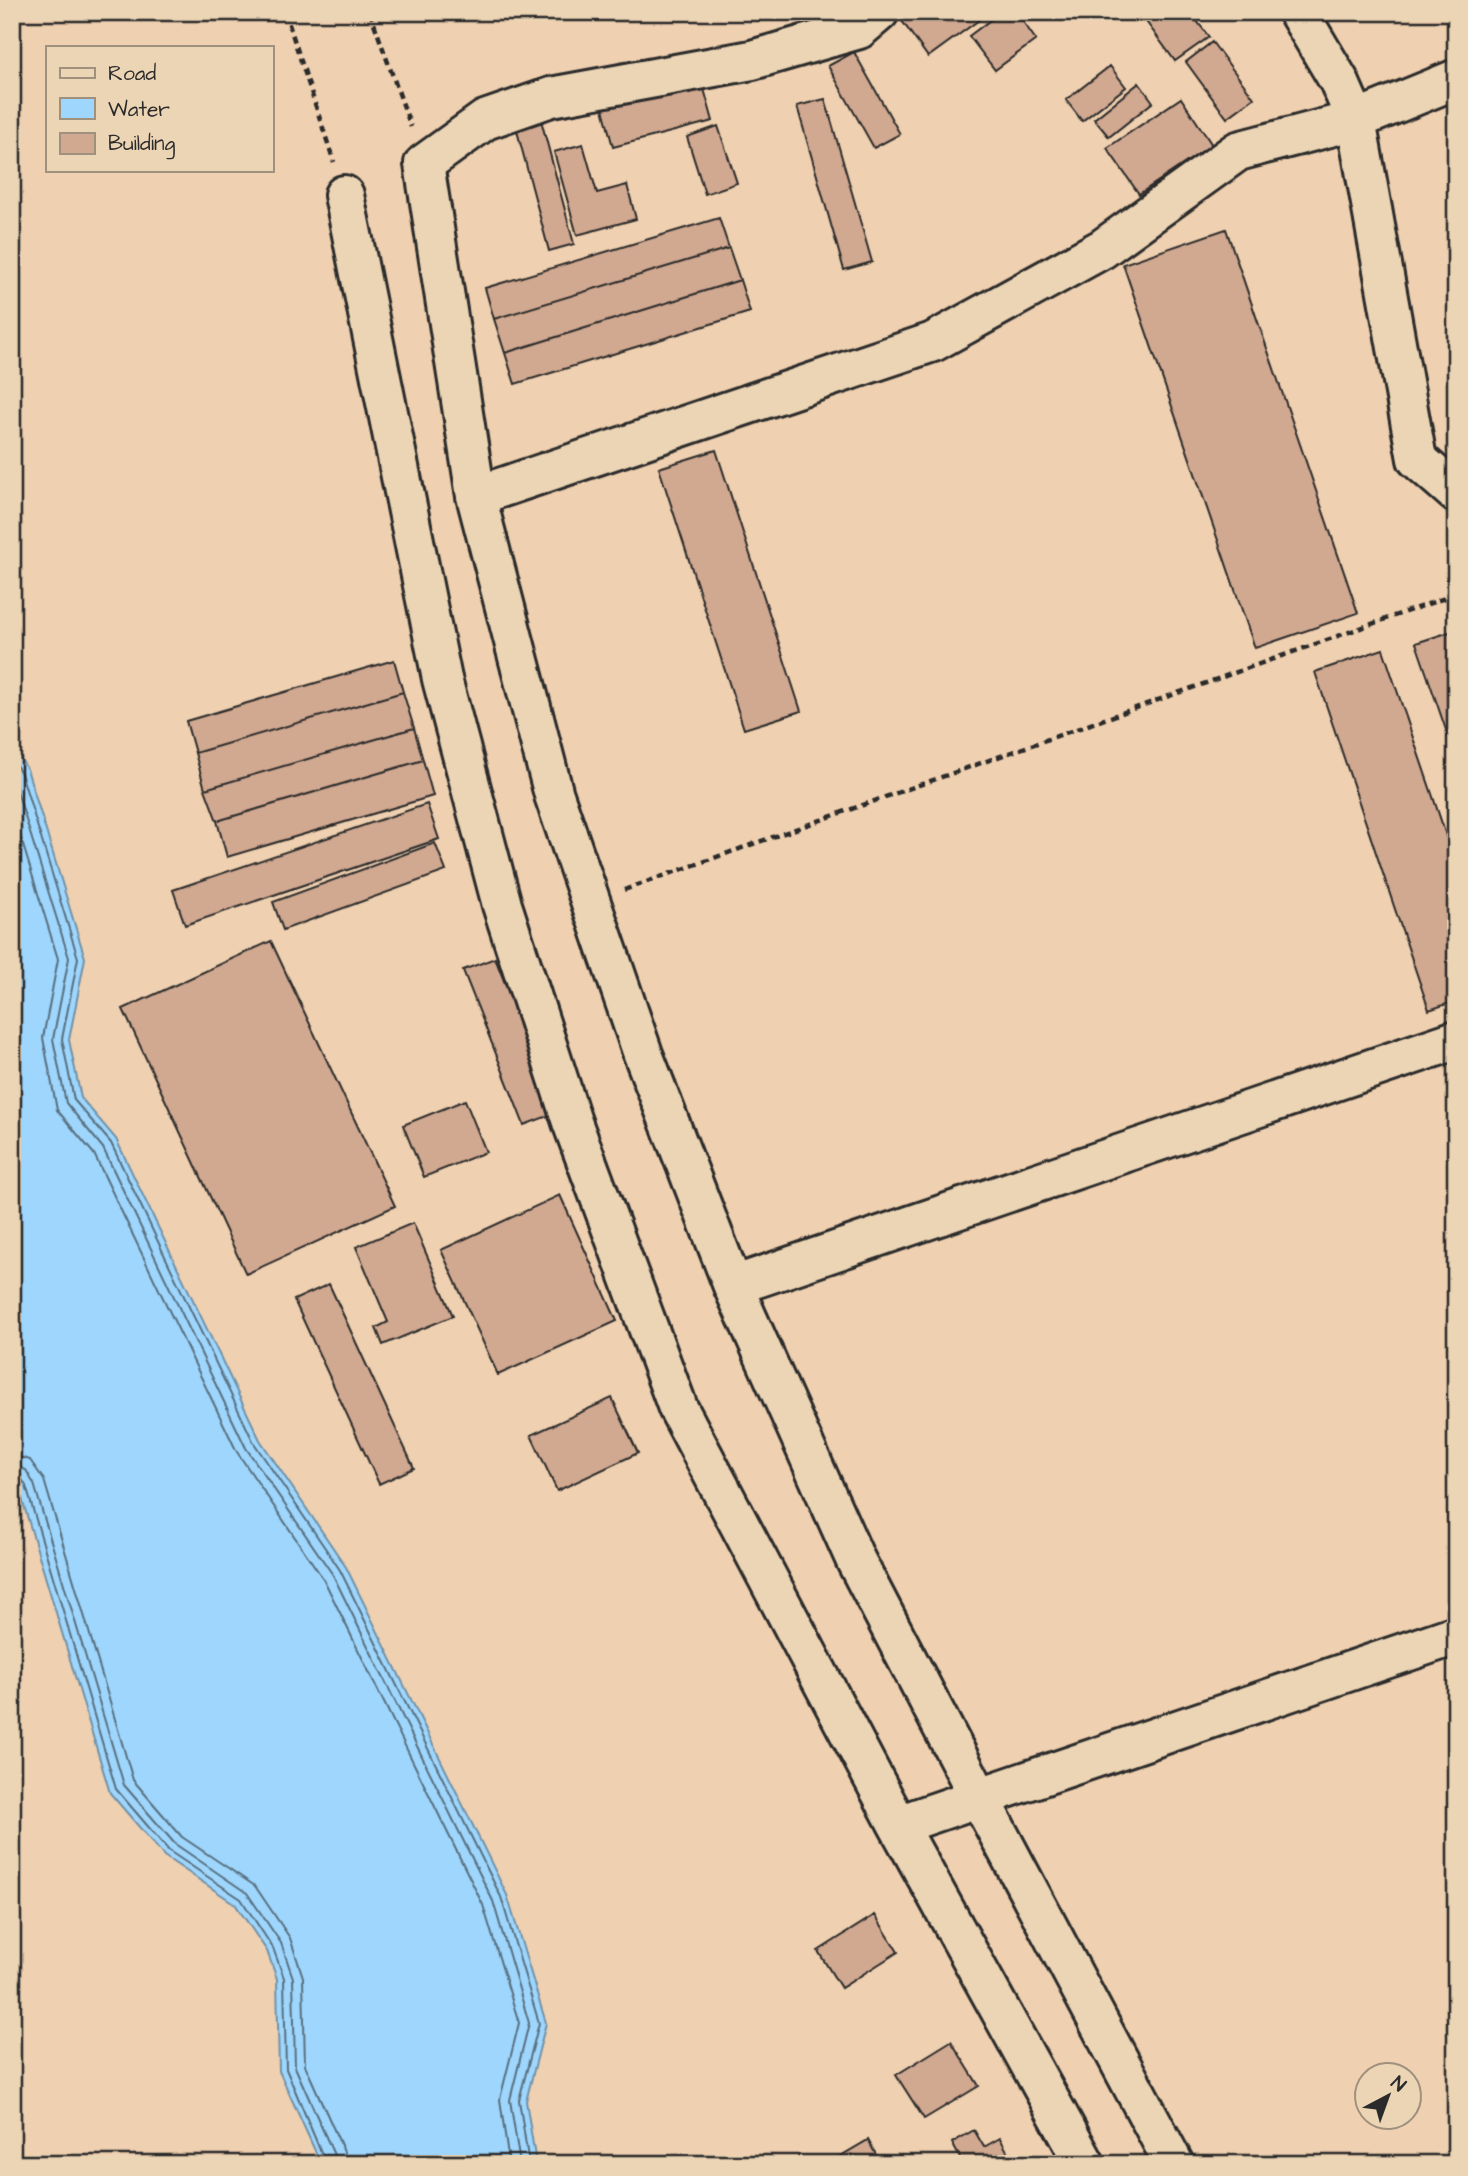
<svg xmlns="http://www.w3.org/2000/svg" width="1468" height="2176" viewBox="0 0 1468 2176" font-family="'Architects Daughter',sans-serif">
<rect width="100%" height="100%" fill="#efd0b0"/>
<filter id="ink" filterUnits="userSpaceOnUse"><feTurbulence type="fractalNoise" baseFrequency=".0143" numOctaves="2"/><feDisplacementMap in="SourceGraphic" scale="14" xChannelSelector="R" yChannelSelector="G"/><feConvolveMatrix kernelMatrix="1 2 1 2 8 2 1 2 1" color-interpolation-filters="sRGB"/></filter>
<g filter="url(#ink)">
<path fill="#9ed6fd" stroke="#7092a9" stroke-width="2" d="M12 746 27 769 85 958 69 1040 81 1098 116 1139 260 1440 346 1567 507 1895 546 2023 526 2101 535 2157 540 2164H321L279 2071 277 1979 267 1951 235 1904 164 1856 110 1793 19 1489 12 1476Z"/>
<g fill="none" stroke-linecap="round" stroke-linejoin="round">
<path stroke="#596f7f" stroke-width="2" d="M12 759 21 773 78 958 62 1039 74 1100 111 1143 254 1443 340 1570 501 1897 539 2023 519 2100 528 2158 531 2164
M12 775 69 958 53 1039 66 1103 103 1148 246 1448 333 1575 493 1901 529 2023 510 2100 520 2164
M12 809 58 959 43 1038 57 1110 94 1154 237 1452 324 1580 483 1905 519 2023 500 2099 509 2164
M12 1455 30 1460 44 1480 133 1780 182 1837 255 1886 290 1938 303 1977 305 2065 344 2152 346 2164
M12 1465 26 1470 34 1484 124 1785 175 1844 247 1893 281 1943 293 1978 295 2067 334 2155 335 2164
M12 1474 20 1476 26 1486 116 1789 169 1851 241 1899 273 1948 284 1978 286 2069 326 2164"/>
</g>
<path fill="#d1a890" stroke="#2b2b2b" stroke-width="2" d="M899 12H990L928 57 897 14Z
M1001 12H1016L1036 40 995 70 969 36Z
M1139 12H1190L1209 37 1175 61Z
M1212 42 1254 98 1227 118 1186 62Z
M854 52 900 134 874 148 828 66Z
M1110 66 1126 87 1082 121 1066 100Z
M699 71 713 121 613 147 600 97Z
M1139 83 1153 102 1109 137 1094 119Z
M1181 98 1212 145 1139 194 1107 148Z
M825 99 872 262 844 270 797 106Z
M541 120 574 244 549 251 516 127Z
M718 126 737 183 705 194 687 137Z
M583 144 597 193 627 185 636 219 577 235 554 152Z
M719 218 729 248 494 319 485 288Z
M1226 229 1358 613 1255 648 1123 264Z
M729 248 740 280 505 353 494 319Z
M740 280 750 312 515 384 505 353Z
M716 450 801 711 744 729 659 468Z
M1456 630V759L1416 643Z
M1383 649 1456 865V1001L1429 1010 1315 672Z
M394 660 403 692 195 753 186 721Z
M403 692 414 728 205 789 195 753Z
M414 728 423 760 217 821 205 789Z
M423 760 433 796 227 857 217 821Z
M427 804 439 839 185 925 173 890Z
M435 843 446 871 283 930 273 902Z
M271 941 395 1206 246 1274 123 1009Z
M495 958 556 1113 524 1125 463 970Z
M465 1100 486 1152 424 1177 403 1125Z
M560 1195 617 1321 498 1375 441 1250Z
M413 1223 453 1316 383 1345 376 1328 388 1322 356 1247Z
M329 1284 414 1468 379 1484 294 1300Z
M612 1398 638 1453 557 1491 531 1435Z
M875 1915 898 1952 841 1988 818 1951Z
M951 2041 979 2086 924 2119 896 2075Z
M974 2130 984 2147 1000 2138 1014 2164H955L961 2160 952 2143Z
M868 2140 881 2164H827Z"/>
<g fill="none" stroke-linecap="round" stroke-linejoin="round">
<defs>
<path id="minor" d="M879 12 859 29 752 60 551 97 485 120 424 164 476 496 554 795 643 1054 733 1286 856 1561 980 1799 1174 2164
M1298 12 1339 81 1356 120 1417 459 1456 493
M344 195 442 679 502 905 572 1122 678 1408 898 1825 1085 2164
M476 496 933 342 1102 249 1238 151 1356 120 1456 79
M733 1286 1456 1040
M898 1825 1456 1635"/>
</defs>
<use href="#minor" stroke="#2b2b2b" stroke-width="44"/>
<path stroke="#2b2b2b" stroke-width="4.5" stroke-dasharray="7 5" stroke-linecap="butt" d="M285 12 334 162
M370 12 411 127
M624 890 1456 594"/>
<use href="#minor" stroke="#ecd5b5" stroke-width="38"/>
</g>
</g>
<rect width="1468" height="2176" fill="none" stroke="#ecd5b5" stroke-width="42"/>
<rect x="21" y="21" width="1426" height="2134" fill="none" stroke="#2b2b2b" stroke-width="2.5" filter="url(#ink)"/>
<rect x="46" y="46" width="228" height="126" fill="#ecd5b5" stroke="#9f917e" stroke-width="2"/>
<rect x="60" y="68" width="35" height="10" fill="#ecd5b5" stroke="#9f917e" stroke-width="2"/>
<text x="108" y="80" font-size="21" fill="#2b2b2b">Road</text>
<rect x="60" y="98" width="35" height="21" fill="#9ed6fd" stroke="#9f917e" stroke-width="2"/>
<text x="108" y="116" font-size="21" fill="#2b2b2b">Water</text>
<rect x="60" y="133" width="35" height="21" fill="#d1a890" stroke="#9f917e" stroke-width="2"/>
<text x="108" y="150" font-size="21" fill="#2b2b2b">Building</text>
<g transform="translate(1388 2096) rotate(41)"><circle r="33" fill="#ecd5b5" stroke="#9f917e" stroke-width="2"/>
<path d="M0-5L12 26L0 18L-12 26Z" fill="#2b2b2b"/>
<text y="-10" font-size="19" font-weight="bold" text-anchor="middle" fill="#2b2b2b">N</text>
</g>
</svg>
